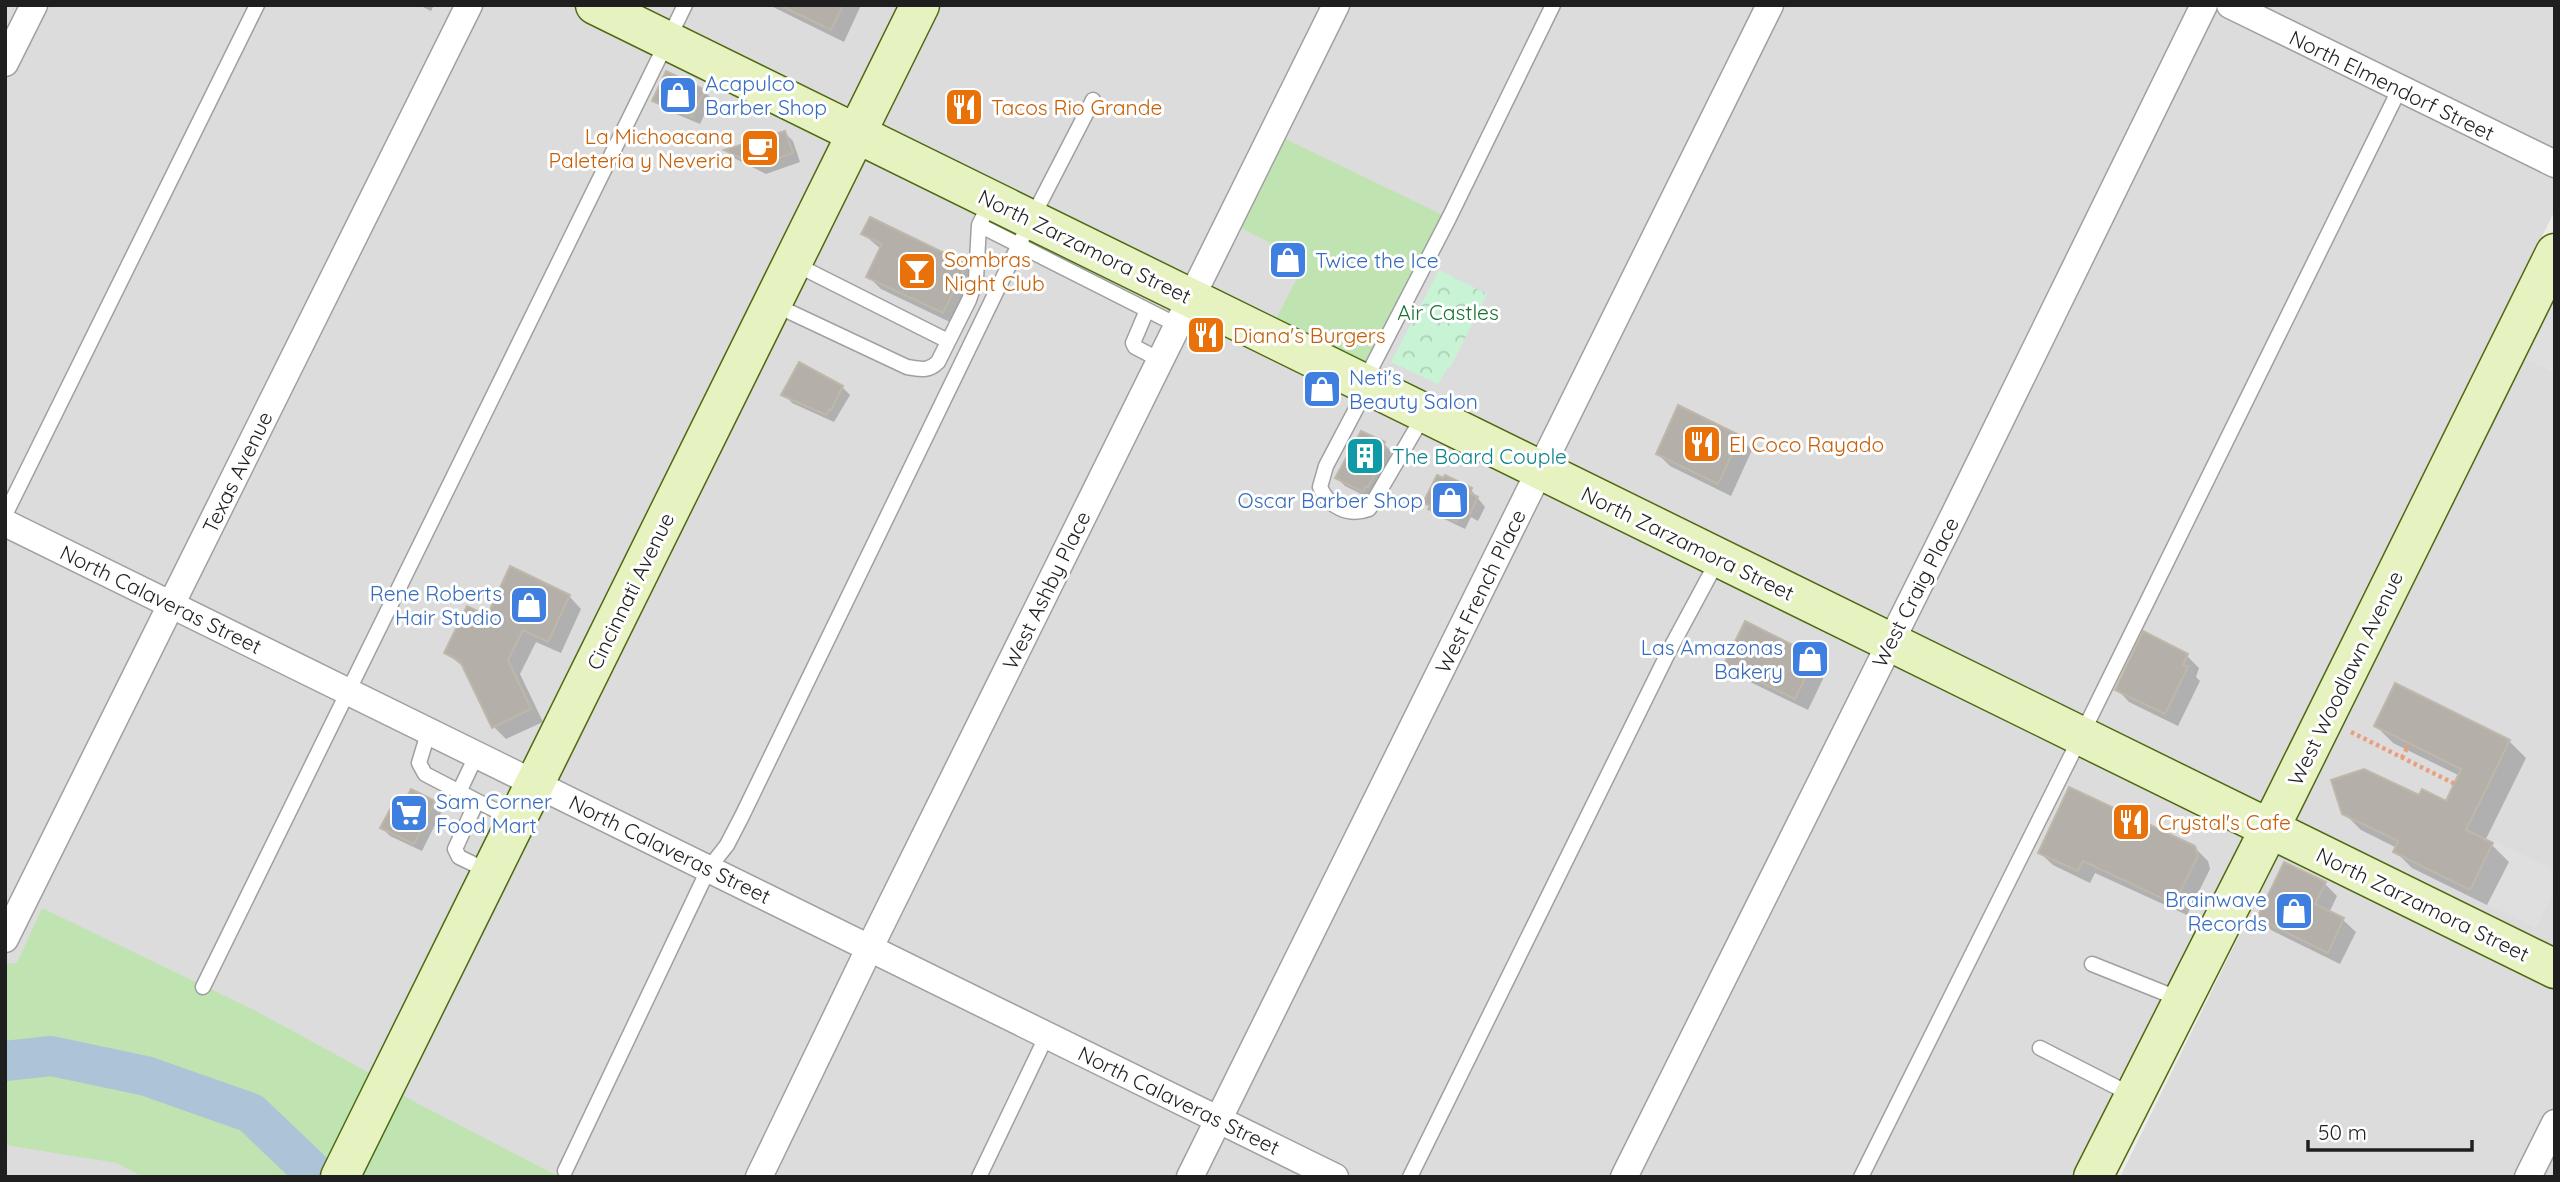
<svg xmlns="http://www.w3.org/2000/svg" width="2560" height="1182" viewBox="0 0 2560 1182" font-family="Quicksand,sans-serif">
<defs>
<pattern id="park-crowns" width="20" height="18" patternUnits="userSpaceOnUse" patternTransform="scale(1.75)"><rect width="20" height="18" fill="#c8f3d5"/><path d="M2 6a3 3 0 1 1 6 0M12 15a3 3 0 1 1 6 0" fill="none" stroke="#abd0b6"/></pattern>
</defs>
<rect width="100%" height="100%" fill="#eeede6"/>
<path fill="#dddcdc" d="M5 5H2555V210L2079 1177H5Z
M2555 296V1177H2120Z"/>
<path fill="#c0e3b2" d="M1273 133 1449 218 1364 383 1267 336 1306 261 1229 222Z
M42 908 256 1011 366 1071 411 1100 560 1177H142L117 1163 5 1145V964L17 963Z"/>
<path fill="url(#park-crowns)" d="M1439 270 1487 294 1450 368 1448 367 1438 384 1391 362Z"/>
<path fill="#dfdfdf" d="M2555 300V373L2525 359Z
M2492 840 2555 870V888L2536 928 2465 894 2470 890 2493 844Z"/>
<path fill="#0003" d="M419 5H434L431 11Z
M769 5H861L844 42Z
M704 91 712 99 700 124 662 108 654 100Z
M785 133 793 141 800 162 766 174 734 158 728 151Z
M871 219 966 266 979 278 956 325 881 289 868 276 881 249 863 234Z
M842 387 850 395 834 422 792 403 784 394Z
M1740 438 1752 450 1731 496 1670 466 1658 454Z
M1384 444 1392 452 1390 455 1392 457 1371 499 1345 486 1337 478Z
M1446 477 1471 490 1485 507 1478 521 1471 517 1465 529 1438 516 1425 502Z
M569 596 581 609 561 653 536 642 520 674 543 722 506 739 494 727 466 669 446 653Z
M1806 654 1819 667 1823 679 1808 710 1738 676 1726 664Z
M2186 655 2199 668 2196 677 2200 681 2178 726 2129 702 2117 689Z
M2376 726 2509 741 2526 758 2485 841 2492 845 2509 862 2487 905 2412 868 2395 851 2397 848 2361 830 2344 813 2420 798 2447 803 2460 776 2393 743Z
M434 803 442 811 422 851 390 836 382 828 402 808Z
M2194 847 2208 861 2210 869 2187 915 2095 873 2090 883 2053 865 2040 853Z
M2325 884 2337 896 2329 913 2343 920 2356 932 2340 964 2271 930 2259 917Z"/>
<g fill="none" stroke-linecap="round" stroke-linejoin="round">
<path stroke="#acc4d7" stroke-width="40" d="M5 1061 51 1056 146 1076 251 1113 318 1177"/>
</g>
<path fill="#b4b0a9" stroke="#bfb7aa" stroke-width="2" d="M779 5H843L831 30Z
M666 71 705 90 692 117 652 101Z
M785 131 793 153 756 166 724 150Z
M870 217 967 264 943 313 866 277 882 244 861 234Z
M799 362 843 386 831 410 829 409 826 415 781 395Z
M1678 405 1741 436 1718 484 1656 454Z
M1361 431 1385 442 1383 446 1385 448 1374 469 1377 471 1368 487 1366 486 1363 492 1335 478Z
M1437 475 1443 478 1445 475 1472 488 1470 493 1478 497 1470 514 1462 511 1457 522 1428 509 1430 506 1423 503Z
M510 566 570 595 548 642 523 630 508 660 531 709 492 728 460 661 444 653 467 606 487 616Z
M1745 621 1807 652 1811 666 1795 699 1724 664Z
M2143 631 2188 654 2183 665 2188 667 2165 714 2115 690Z
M2395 683 2510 740 2466 830 2493 843 2470 890 2393 852 2398 841 2342 814 2331 780 2364 769 2419 795 2422 789 2446 801 2461 769 2374 726Z
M2069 787 2195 846 2198 856 2174 904 2083 861 2078 871 2038 853Z
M411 789 435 801 414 844 380 828 394 802 402 806Z
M2284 862 2326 882 2315 904 2344 918 2328 953 2257 918Z"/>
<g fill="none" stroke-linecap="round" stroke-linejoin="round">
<defs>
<path id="lane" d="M979 225 1177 325
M793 263 948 341
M773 304 907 367C920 369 928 372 938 362L969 300 976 279 979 225 991 201
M1147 310 1133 343 1135 347 1160 360
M1364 382 1449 218 1553 5
M1367 388 1326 466 1320 487C1328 506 1348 517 1369 509L1424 415
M5 515 257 5
M429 730 419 763 425 774 477 801
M459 792 477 754
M490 872 459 857 455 849 477 801 515 820
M2092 964 2182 1000
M203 987 685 5
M2040 1048 2132 1095
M565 1171 709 868 727 845 742 816 1031 220 1093 100
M979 1177 1047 1035
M1410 1177 1670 649 1719 558
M1861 1177 2081 736 2400 88"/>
<path id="street" d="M2230 5 2555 164
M5 63 34 5
M5 523 1335 1177
M5 939 469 5
M759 1177 870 947 1336 5
M1190 1177 1770 5
M1624 1177 1955 513 2204 5
M2528 1177 2555 1123"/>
<path id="secondary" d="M595 5 2555 969
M340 1177 920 5
M2093 1177 2282 804 2555 253"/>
</defs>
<use href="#lane" stroke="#a0a0a0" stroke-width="17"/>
<use href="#street" stroke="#a0a0a0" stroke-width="29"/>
<use href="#secondary" stroke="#4e6a11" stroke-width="41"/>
<path stroke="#ea9e7c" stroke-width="4.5" stroke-dasharray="3.5 3.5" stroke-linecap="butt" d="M2351 732 2455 784
M2402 758 2409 744"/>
<use href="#lane" stroke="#fff" stroke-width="14"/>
<use href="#street" stroke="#fff" stroke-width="26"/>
<use href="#secondary" stroke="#e6f2c0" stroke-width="38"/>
</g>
<defs>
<symbol id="shop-square" viewBox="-11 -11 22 22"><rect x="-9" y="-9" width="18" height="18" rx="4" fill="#3f7fe0" stroke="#fff"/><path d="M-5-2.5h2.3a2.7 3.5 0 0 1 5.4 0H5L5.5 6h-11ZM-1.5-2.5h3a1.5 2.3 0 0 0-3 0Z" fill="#fff"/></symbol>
<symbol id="restaurant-square" viewBox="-11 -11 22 22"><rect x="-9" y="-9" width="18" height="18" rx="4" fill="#e8710a" stroke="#fff"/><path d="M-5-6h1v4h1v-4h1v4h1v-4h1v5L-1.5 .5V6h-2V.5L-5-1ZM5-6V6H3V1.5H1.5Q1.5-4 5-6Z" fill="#fff"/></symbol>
<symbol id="cafe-square" viewBox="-11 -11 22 22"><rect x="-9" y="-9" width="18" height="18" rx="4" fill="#e8710a" stroke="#fff"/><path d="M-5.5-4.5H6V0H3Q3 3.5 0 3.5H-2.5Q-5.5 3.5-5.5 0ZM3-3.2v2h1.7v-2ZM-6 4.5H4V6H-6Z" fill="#fff"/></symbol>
<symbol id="bar-square" viewBox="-11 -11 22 22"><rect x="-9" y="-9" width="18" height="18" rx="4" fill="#e8710a" stroke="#fff"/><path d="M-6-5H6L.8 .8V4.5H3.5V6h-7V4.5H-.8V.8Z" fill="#fff"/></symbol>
<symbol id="building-square" viewBox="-11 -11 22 22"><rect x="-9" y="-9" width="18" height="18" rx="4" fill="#0f9aa8" stroke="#fff"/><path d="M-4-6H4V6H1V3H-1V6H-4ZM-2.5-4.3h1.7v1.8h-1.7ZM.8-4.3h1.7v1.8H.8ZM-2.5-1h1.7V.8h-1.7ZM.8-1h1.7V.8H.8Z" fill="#fff"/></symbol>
<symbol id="supermarket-square" viewBox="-11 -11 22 22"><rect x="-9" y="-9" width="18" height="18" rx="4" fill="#3f7fe0" stroke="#fff"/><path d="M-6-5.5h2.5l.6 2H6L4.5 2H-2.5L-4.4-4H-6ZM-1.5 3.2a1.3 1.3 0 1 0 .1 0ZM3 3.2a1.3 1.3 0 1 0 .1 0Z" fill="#fff"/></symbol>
</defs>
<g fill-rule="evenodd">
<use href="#shop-square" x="656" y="73" width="44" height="44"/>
<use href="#restaurant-square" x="942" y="85" width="44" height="44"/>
<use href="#cafe-square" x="738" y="126" width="44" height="44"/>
<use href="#shop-square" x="1266" y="238" width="44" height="44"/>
<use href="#bar-square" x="895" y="249" width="44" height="44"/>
<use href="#restaurant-square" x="1184" y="313" width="44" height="44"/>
<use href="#shop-square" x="1300" y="367" width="44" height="44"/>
<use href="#restaurant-square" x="1680" y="422" width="44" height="44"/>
<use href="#building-square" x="1343" y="434" width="44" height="44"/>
<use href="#shop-square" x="1428" y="478" width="44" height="44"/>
<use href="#shop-square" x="507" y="583" width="44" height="44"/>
<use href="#shop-square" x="1788" y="637" width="44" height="44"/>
<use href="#supermarket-square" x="387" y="791" width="44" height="44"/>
<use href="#restaurant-square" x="2109" y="800" width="44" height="44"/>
<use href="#shop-square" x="2272" y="889" width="44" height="44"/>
</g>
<g text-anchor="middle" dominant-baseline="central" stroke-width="6" stroke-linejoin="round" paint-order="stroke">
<g font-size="21" fill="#366cbe" stroke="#fff" text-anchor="start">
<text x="705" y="83">Acapulco<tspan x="705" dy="24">Barber Shop</tspan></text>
<text x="1315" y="260">Twice the Ice</text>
<text x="1349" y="377">Neti's<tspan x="1349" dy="24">Beauty Salon</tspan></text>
<text x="1423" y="500" text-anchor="end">Oscar Barber Shop</text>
<text x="502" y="593" text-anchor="end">Rene Roberts<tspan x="502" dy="24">Hair Studio</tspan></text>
<text x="1783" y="647" text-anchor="end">Las Amazonas<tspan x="1783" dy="24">Bakery</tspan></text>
<text x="436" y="801">Sam Corner<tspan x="436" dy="24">Food Mart</tspan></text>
<text x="2267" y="899" text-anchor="end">Brainwave<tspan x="2267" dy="24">Records</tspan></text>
</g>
<g font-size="21" fill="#1f1f1f" stroke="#fff">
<text transform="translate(2392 85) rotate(26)">North Elmendorf Street</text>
<text transform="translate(1085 246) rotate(26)">North Zarzamora Street</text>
<text transform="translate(237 472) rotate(-64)">Texas Avenue</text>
<text transform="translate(1688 543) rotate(26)">North Zarzamora Street</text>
<text transform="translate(1046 590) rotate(-64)">West Ashby Place</text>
<text transform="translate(630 591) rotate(-64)">Cincinnati Avenue</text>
<text transform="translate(1480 591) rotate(-64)">West French Place</text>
<text transform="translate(1915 592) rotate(-63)">West Craig Place</text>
<text transform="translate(161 599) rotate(26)">North Calaveras Street</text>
<text transform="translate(2345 678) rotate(-64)">West Woodlawn Avenue</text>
<text transform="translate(670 849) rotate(26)">North Calaveras Street</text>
<text transform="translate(2423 904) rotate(26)">North Zarzamora Street</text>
<text transform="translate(1179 1100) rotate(26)">North Calaveras Street</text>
</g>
<g font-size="21" fill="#c56008" stroke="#fff" text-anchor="start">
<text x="991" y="107">Tacos Rio Grande</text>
<text x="733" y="136" text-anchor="end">La Michoacana<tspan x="733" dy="24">Paleteria y Neveria</tspan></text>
<text x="944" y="259">Sombras<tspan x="944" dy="24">Night Club</tspan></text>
<text x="1233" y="335">Diana's Burgers</text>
<text x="1729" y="444">El Coco Rayado</text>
<text x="2158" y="822">Crystal's Cafe</text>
</g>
<g font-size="21" fill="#187132" stroke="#fff">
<text x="1448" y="312">Air Castles</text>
</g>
<g font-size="21" fill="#0d838f" stroke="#fff" text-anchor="start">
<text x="1392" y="456">The Board Couple</text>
</g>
</g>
<rect width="2560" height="1182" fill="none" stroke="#1f1f1f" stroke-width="14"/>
<path d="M2308 1140v10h164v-10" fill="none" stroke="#1f1f1f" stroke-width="3.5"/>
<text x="2318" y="1140" font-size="21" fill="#1f1f1f" stroke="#ffffff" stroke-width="5" paint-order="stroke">50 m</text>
</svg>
